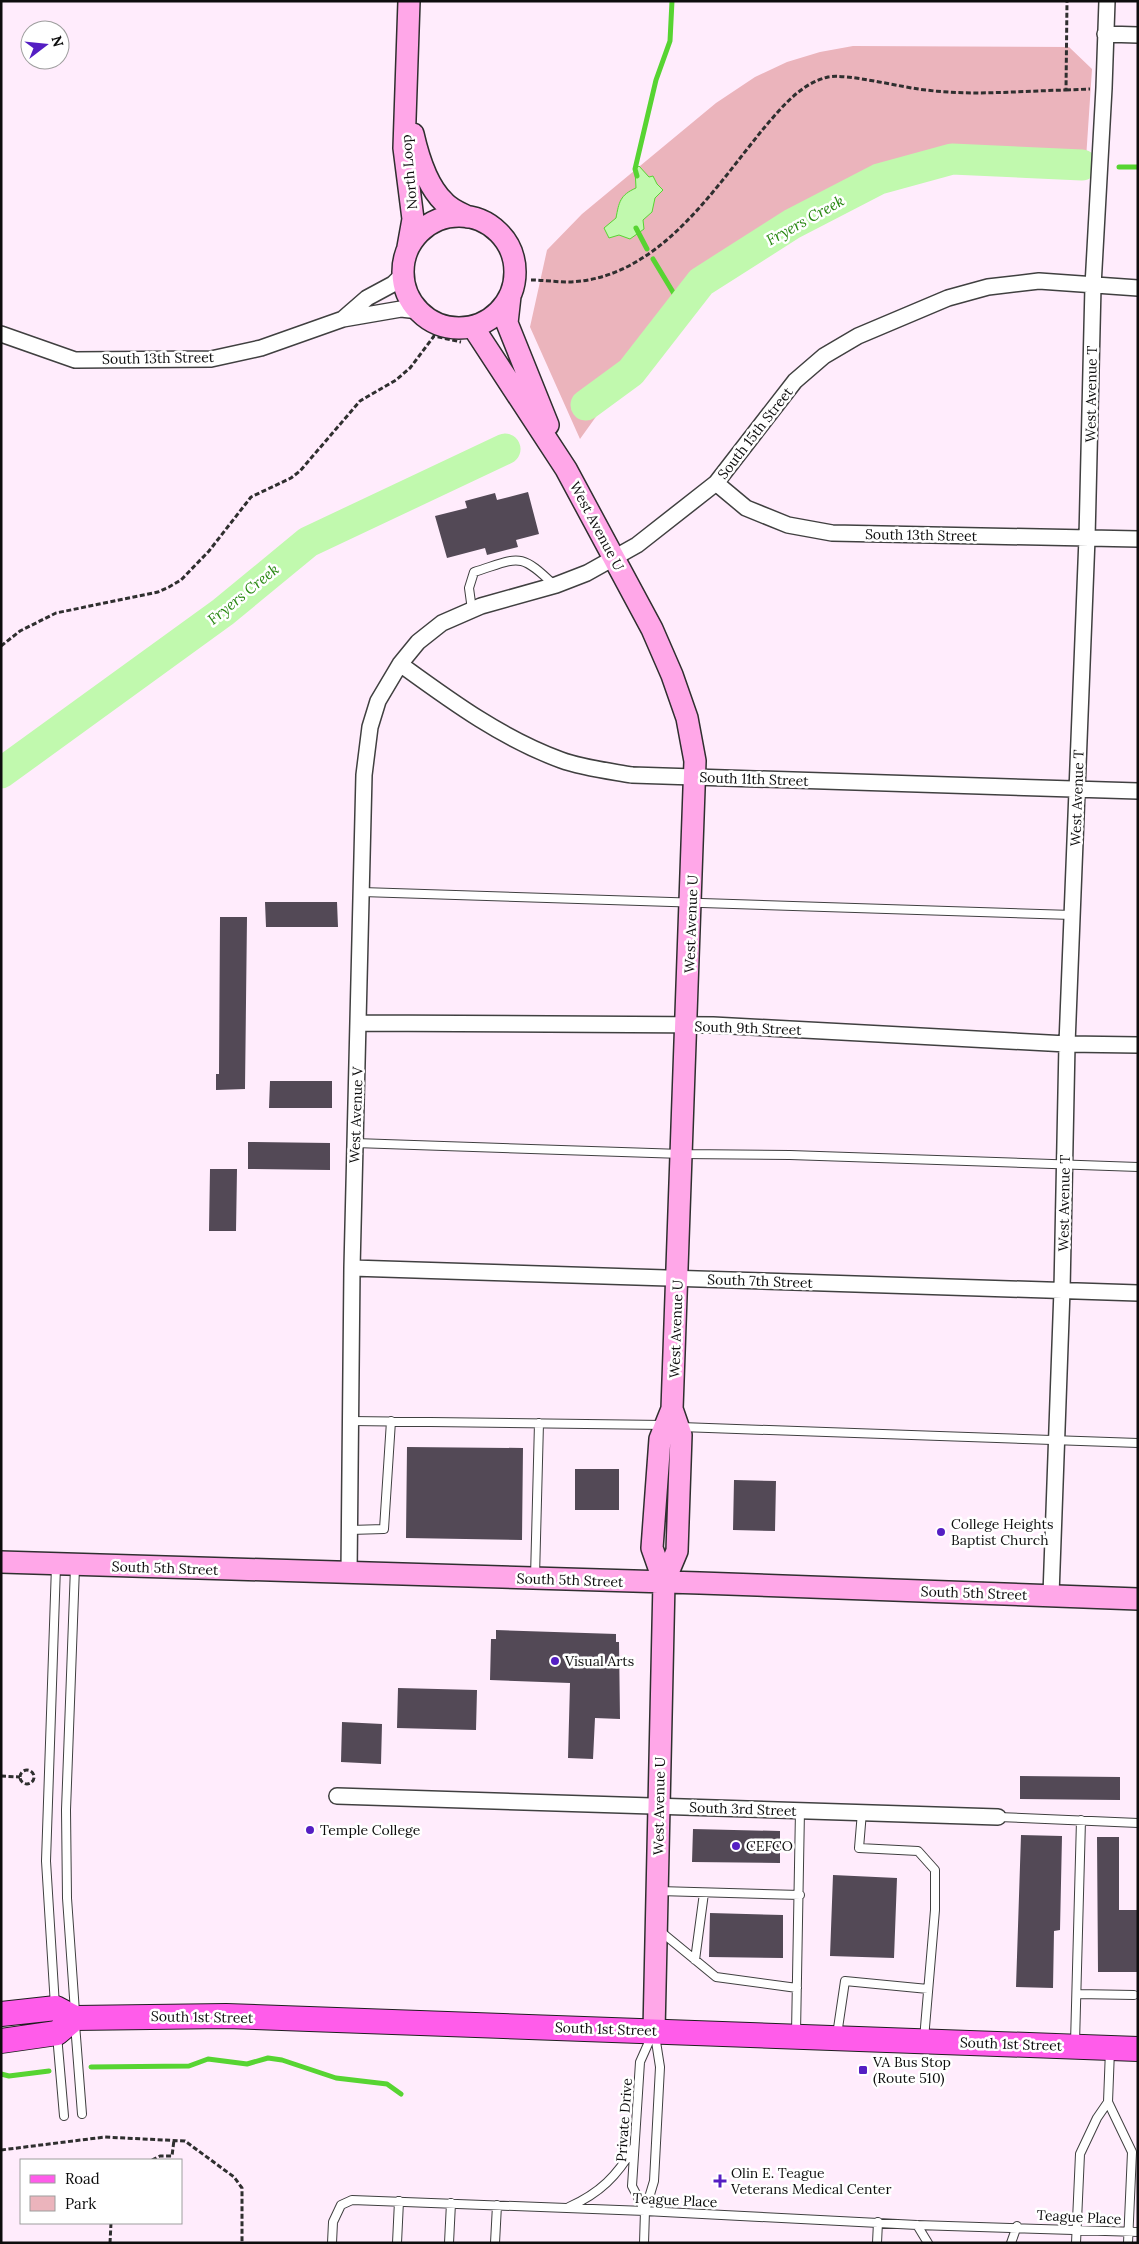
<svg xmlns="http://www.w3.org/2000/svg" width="1139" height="2244" viewBox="0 0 1139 2244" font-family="Lora,serif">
<rect width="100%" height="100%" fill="#ffecfc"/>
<path fill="#ebb4bc" d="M853 46 1069 47 1092 69 1086 159 950 154 874 172 831 193 699 280 666 319 580 439 530 327 547 250 582 214 716 103 755 77 787 62 820 52Z"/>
<path fill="#c1f9ae" stroke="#57d432" d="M639 166 649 177 653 176 657 184 663 190 655 198 652 212 643 220 644 229 630 239 619 235 609 238 604 228 616 218C619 202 620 195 636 188L635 169Z"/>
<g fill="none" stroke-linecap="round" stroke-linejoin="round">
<path stroke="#57d432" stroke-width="5" d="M1119 167H1138
M637 176 635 169 656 80 670 41 672 1
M636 228 647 249
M653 259 682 307
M91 2067 189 2066 208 2059 247 2064 268 2058 282 2060 336 2078 387 2084 401 2094
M1 2074 9 2076 49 2071"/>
<path stroke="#c1f9ae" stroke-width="31" d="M586 405 631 372 701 282 792 224 879 179 952 159 1082 165
M1 773 223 612 308 542 505 449"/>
</g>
<path fill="#534956" d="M528 492 539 534 516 540 518 547 487 555 485 548 447 558 435 516 467 508 465 501 495 493 497 500Z
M265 902H337L338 927H266Z
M220 917H247L245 1089 216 1090V1074H219Z
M270 1081H332V1108H269Z
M248 1142 330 1143V1170L248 1169Z
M210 1169H237L236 1231H209Z
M407 1447 523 1448 522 1540 406 1538Z
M575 1469H619V1510H575Z
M734 1480 776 1481 775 1531 733 1530Z
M496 1630 616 1634V1642H619L620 1719 595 1718 593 1759 568 1758 570 1683 490 1680 491 1639H496Z
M398 1688 477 1690 476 1730 397 1728Z
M342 1722 382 1724 381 1764 341 1762Z
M1020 1776 1120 1777V1800L1020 1799Z
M693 1829 780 1831V1863L692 1862Z
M1021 1835 1062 1836 1060 1930 1054 1931 1053 1988 1016 1987Z
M1097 1837H1119V1910H1138V1972H1098Z
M833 1875 897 1878 894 1958 830 1956Z
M710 1913 783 1915V1958L709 1957Z"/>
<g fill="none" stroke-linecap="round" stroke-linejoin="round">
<defs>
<path id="lane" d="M472 610 469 588 474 572C519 558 519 551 554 585
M362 892 1072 915
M355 1143 682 1154 790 1155 1138 1167
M351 1421 664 1425
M681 1427 1138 1443
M350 1530 384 1529 391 1421
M535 1577 539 1423
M862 1812 859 1848 918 1851 935 1870V1910L924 2039
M998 1817 1138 1823
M659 1891 800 1895
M660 1931 716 1977 797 1988
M695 1960 704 1893
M1077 1994 1134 1995
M55 2006 46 1861 56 1566
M75 2012 67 1898 66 1810 75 1567
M75 2024 82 2114
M796 2033 800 1810
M57 2035 64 2116
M837 2035 845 1981 928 1989
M1075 2043 1081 1820
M1110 2050 1108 2102 1132 2152 1128 2243
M569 2207C600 2193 617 2176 634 2147
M645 2211 632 2186 640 2062 652 2035
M917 2225 928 2243
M332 2243 333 2222 341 2205 352 2200 645 2211 917 2225 1138 2232
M397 2243 399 2201
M449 2243 451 2203
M495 2243 497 2205
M644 2243 645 2211 654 2181 660 2067 655 2035
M877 2243 878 2222
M1011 2243 1017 2226
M1076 2243 1080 2154 1097 2118 1108 2102"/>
<path id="street" d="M1105 34 1138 35
M344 318 367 298 393 284 403 274
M1 334 75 360 211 359 261 348 343 319 401 309 419 311
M716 483 746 508 788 525 832 533 1138 539
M400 664C451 701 501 738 561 760 583 768 609 771 632 775L1138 791
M358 1023 713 1025 1067 1044 1138 1045
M352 1268 1138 1293
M349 1574 352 1268 364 775 370 727 378 701 400 664 418 642 442 623 481 606 556 585 587 573 637 545 716 483 795 381 824 356 858 336 948 298 988 287 1039 281 1138 288
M1051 1595 1062 1290 1067 1044 1087 538 1093 286 1104 88 1107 1
M337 1796 998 1817"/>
<path id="secondary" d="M413 134C418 156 427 186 444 202 450 209 460 213 468 217
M403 272a56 56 0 1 1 112 0a56 56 0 1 1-112 0Z
M408 247 413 219 404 148 409 1
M510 296 507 323 548 425
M473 327 566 469 652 629 672 675 687 718 695 761 672 1409 660 1439 652 1548 664 1582 654 2031
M1 1562 700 1583 1138 1599
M664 1582 677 1551 681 1435 672 1409"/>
<path id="primary" d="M1 2014 56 2008 75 2018 226 2016 1138 2049
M1 2041 57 2033 75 2018"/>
</defs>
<use href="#lane" stroke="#404040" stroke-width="10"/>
<use href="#street" stroke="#404040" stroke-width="18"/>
<use href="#secondary" stroke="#2f2f2f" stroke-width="24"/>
<use href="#primary" stroke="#1e1e1e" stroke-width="26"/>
<path stroke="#2f2f2f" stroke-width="3" stroke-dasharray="5 2.5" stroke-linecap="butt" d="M1066 90 1090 89
M531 280C543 280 556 282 569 282 658 279 713 190 764 128 781 108 801 83 828 77 846 73 904 88 926 90 972 96 1019 91 1066 90L1067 1
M1 646 20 631 56 613 158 592 169 587 181 580 209 551 251 497 291 478 300 471 360 401 396 380 410 368 434 336 461 342
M20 1777a7 7 0 1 1 14 0a7 7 0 1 1-14 0Z
M1 1776 20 1777
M1 2150 105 2137 185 2141 234 2177 242 2188V2243
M152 2160 160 2156H172L174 2140
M110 2243 111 2223"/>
<use href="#lane" stroke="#fff" stroke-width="8"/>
<use href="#street" stroke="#fff" stroke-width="15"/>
<use href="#secondary" stroke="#ffa7e8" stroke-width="21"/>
<use href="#primary" stroke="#ff5cea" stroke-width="24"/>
</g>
<g fill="#541ec3" stroke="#fff" stroke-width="2">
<circle cx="941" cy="1532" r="5"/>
<circle cx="555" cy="1661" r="5"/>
<circle cx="310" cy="1830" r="5"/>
<circle cx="736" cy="1846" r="5"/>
<rect x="858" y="2065" width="10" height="10" rx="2.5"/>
<path d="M717.5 2173.5h5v5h5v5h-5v5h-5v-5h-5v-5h5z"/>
</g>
<g text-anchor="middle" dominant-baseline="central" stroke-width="5" stroke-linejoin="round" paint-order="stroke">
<g font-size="14" fill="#0d0d0d" stroke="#fff">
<text transform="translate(409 172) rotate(-95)">North Loop</text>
<text transform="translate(158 358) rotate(-1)">South 13th Street</text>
<text transform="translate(1091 394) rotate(-89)">West Avenue T</text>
<text transform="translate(755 433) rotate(-52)">South 15th Street</text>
<text transform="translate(597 526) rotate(62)">West Avenue U</text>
<text transform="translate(921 535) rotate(1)">South 13th Street</text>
<text transform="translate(754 779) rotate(2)">South 11th Street</text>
<text transform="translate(1077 798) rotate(-88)">West Avenue T</text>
<text transform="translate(691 924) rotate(-88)">West Avenue U</text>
<text transform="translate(748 1028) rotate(2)">South 9th Street</text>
<text transform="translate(356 1115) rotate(-88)">West Avenue V</text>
<text transform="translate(1064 1203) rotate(-89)">West Avenue T</text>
<text transform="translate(760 1281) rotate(2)">South 7th Street</text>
<text transform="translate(676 1329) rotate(-88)">West Avenue U</text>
<text transform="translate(165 1568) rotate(2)">South 5th Street</text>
<text transform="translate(570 1580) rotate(2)">South 5th Street</text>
<text transform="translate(974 1593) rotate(2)">South 5th Street</text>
<text transform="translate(659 1806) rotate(-89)">West Avenue U</text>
<text transform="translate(743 1809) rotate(2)">South 3rd Street</text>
<text transform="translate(202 2017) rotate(1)">South 1st Street</text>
<text transform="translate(606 2029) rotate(2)">South 1st Street</text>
<text transform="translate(1011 2044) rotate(2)">South 1st Street</text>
<text transform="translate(624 2120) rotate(-86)">Private Drive</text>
<text transform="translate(675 2200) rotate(3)">Teague Place</text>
<text transform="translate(1079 2217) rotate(3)">Teague Place</text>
</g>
<g font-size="14" fill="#0d0d0d" stroke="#fff" text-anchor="start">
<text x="951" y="1524">College Heights<tspan x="951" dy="16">Baptist Church</tspan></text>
<text x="565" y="1661">Visual Arts</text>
<text x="320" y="1830">Temple College</text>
<text x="746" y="1846">CEFCO</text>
<text x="873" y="2062">VA Bus Stop<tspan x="873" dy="16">(Route 510)</tspan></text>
<text x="731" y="2173">Olin E. Teague<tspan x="731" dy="16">Veterans Medical Center</tspan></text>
</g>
<g font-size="15" font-style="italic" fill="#278710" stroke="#fff">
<text transform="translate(805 220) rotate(-29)">Fryers Creek</text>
<text transform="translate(243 594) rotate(-39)">Fryers Creek</text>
</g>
</g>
<rect width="1139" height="2244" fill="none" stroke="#0d0d0d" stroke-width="5"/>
<rect x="20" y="2159" width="162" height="65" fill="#ffffff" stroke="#9e9e9e"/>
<rect x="30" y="2175" width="25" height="8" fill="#ff5cea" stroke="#9e9e9e"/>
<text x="65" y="2184" font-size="15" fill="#0d0d0d">Road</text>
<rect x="30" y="2196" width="25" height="15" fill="#ebb4bc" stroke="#9e9e9e"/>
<text x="65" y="2209" font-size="15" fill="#0d0d0d">Park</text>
<g transform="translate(45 45) rotate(74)"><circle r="24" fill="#ffffff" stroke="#9e9e9e"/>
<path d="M0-4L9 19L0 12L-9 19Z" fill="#541ec3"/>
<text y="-8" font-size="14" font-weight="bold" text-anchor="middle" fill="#0d0d0d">N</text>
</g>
</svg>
